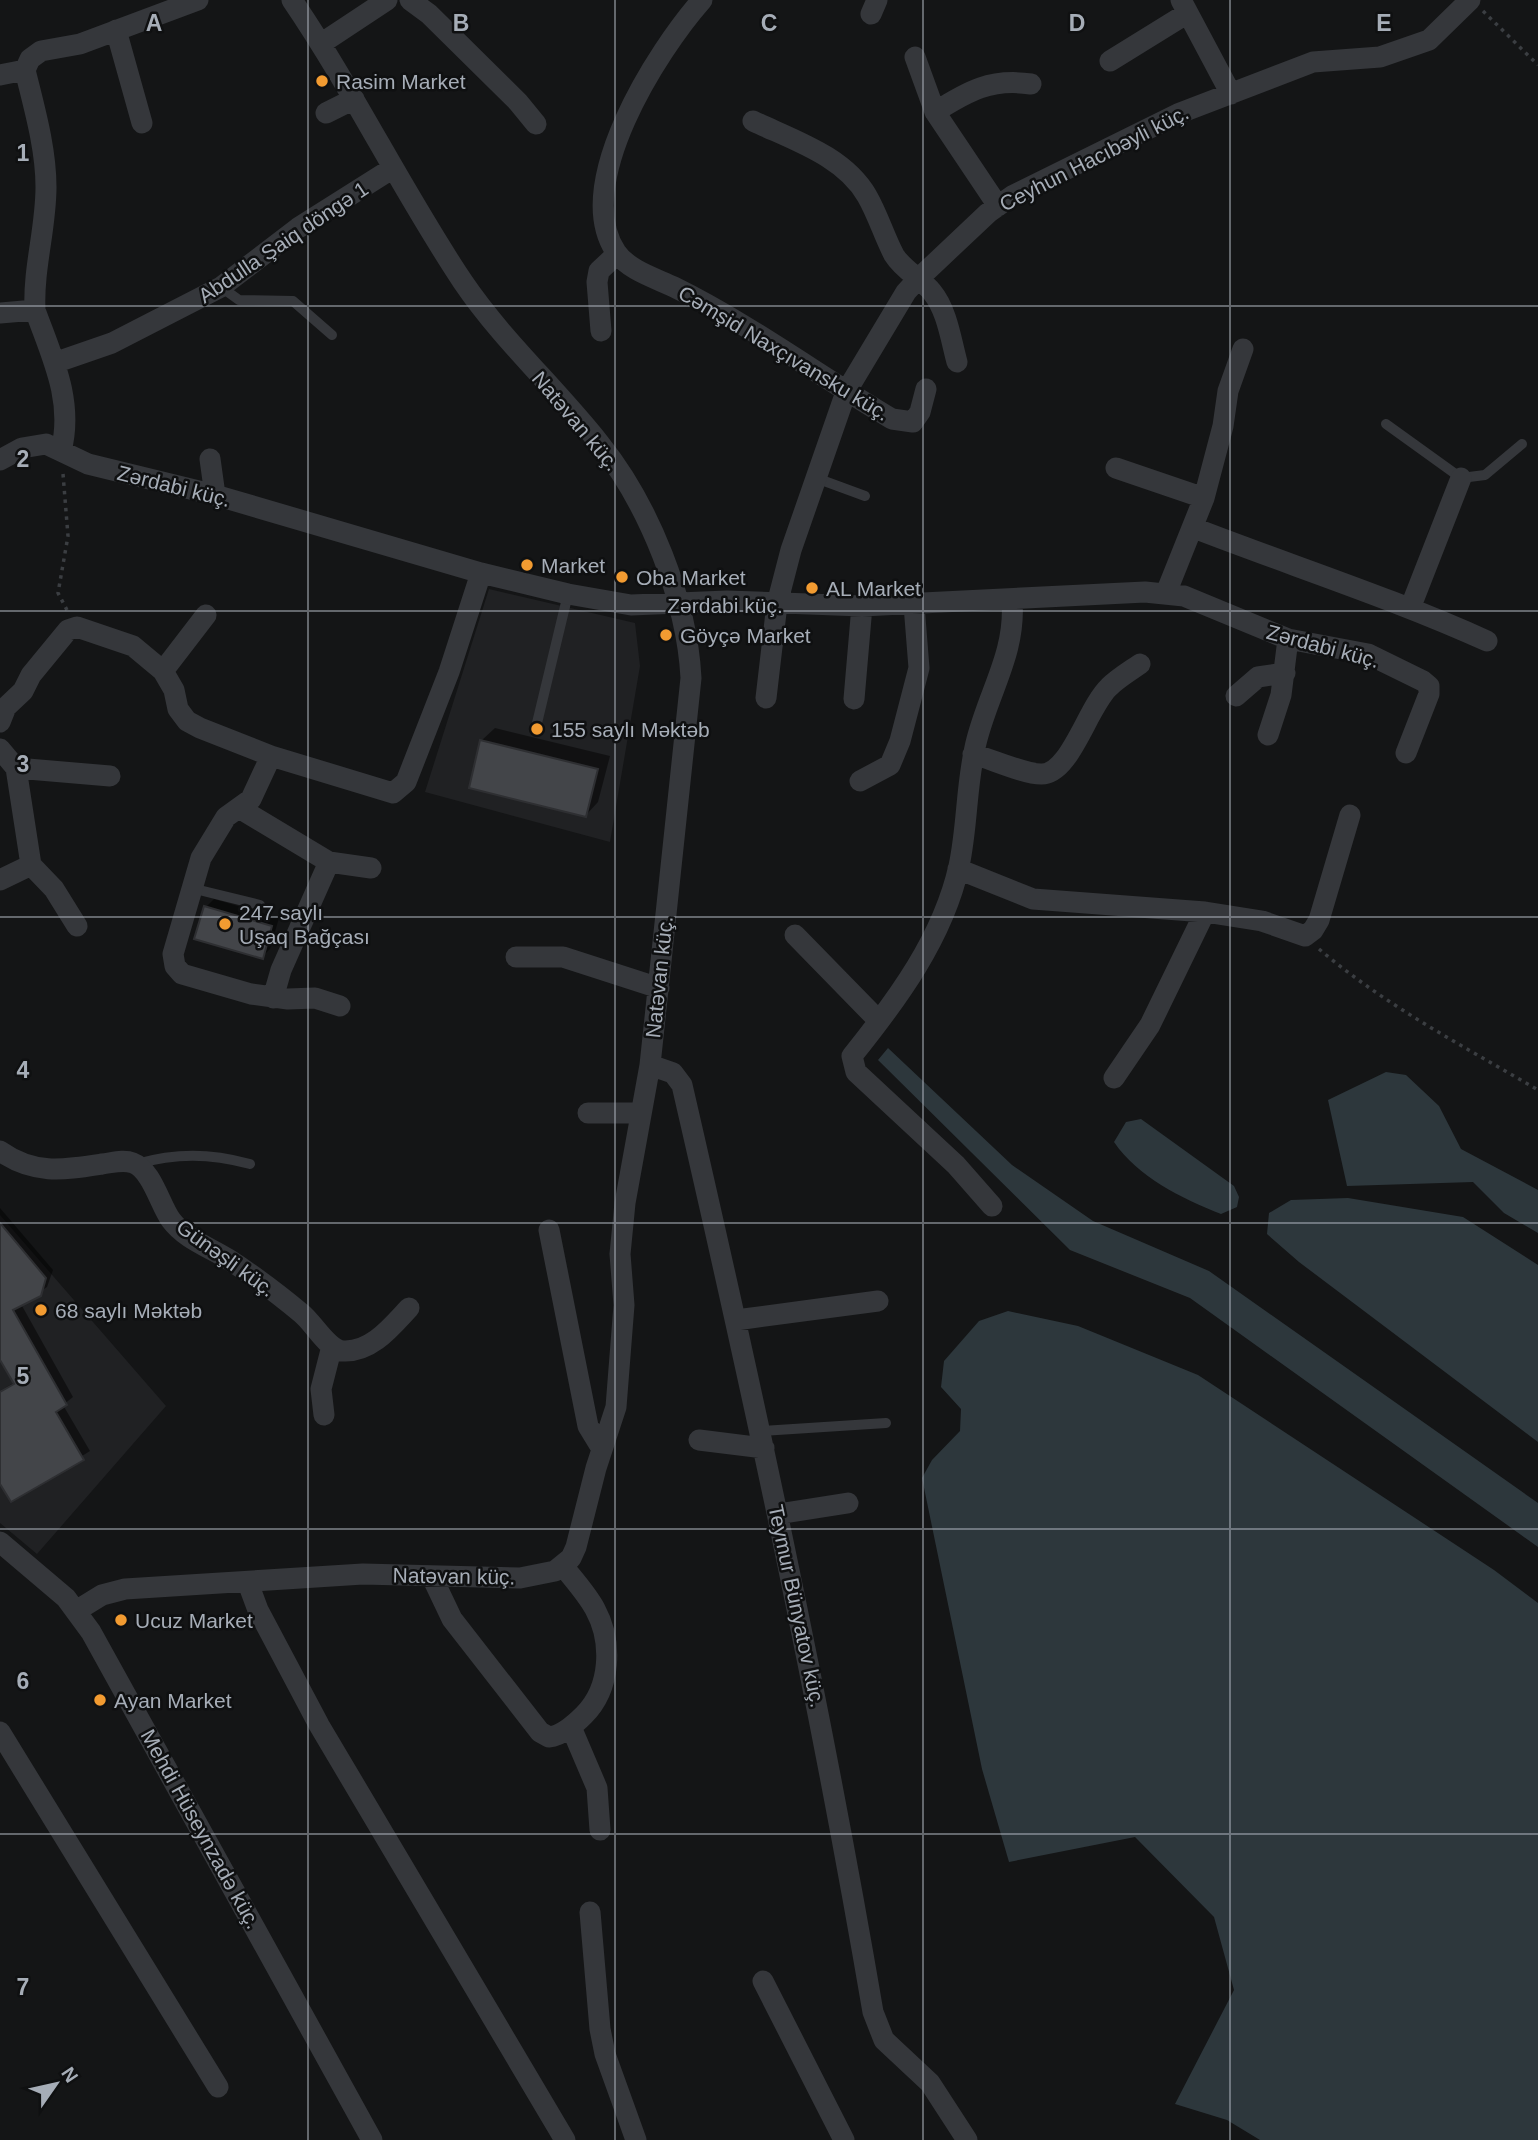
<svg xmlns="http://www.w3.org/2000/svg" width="1538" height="2140" viewBox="0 0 1538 2140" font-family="Helvetica,sans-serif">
<rect width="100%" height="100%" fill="#141516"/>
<path fill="#202123" d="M489 589 635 623 640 666 610 842 425 792Z
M0 1215 166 1406 37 1554 0 1523Z"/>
<path fill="#2d373c" d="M888 1048 1012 1165 1093 1221 1209 1271 1538 1503V1547L1190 1298 1070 1250 878 1060Z
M1386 1072 1406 1075 1439 1106 1461 1149 1538 1190V1233L1504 1213 1473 1182 1347 1186 1328 1100Z
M1141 1119 1234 1186 1239 1197 1237 1207 1221 1214C1181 1198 1138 1177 1114 1142L1126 1122Z
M1348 1198 1463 1217 1538 1265V1442L1299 1262 1267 1234 1269 1213 1291 1200Z
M1008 1311 1078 1326 1198 1375 1494 1570 1538 1603V2140H1260L1227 2120 1175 2104 1234 1990 1214 1917 1135 1837 1009 1862 982 1769 922 1478 932 1460 960 1431 961 1409 941 1387 944 1361 979 1321Z"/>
<path fill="#0007" d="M495 728 610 756 598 802 586 815 471 787 482 740Z
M214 899 279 918 270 949 262 957 206 907Z
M0 1208 53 1270 47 1287 21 1304 73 1397 63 1405 90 1451 12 1500 0 1480V1391L15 1382 0 1357Z"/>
<path fill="#434549" stroke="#2e2f32" stroke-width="2" d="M480 740 598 769 586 817 469 788Z
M204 906 272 926 263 959 194 939Z
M0 1223 46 1278 41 1296 13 1310 67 1405 56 1412 84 1460 11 1502 0 1484V1392L14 1384 0 1360Z"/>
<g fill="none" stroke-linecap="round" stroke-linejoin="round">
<path stroke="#3b3e42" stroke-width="3.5" stroke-dasharray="3.5 5" stroke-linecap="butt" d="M1483 11 1538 65
M63 474 68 536 58 593 67 610
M1319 949C1386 1006 1463 1046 1538 1090"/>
<path stroke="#35373b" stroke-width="10" d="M221 287 239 300 293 301 332 335
M1386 424 1461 478 1485 475 1522 444
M816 478 865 496
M537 723 568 594
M191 888 260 905
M136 1164C176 1153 209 1153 250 1164
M761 1431 886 1423"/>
<path stroke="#35373b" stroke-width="21" d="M410 0 429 14 518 102 536 124
M702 0C657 51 571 185 616 252 628 270 655 278 674 287 751 325 819 376 892 419L913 422 920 412 926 389
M1181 0 1231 94
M871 14 877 0
M116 30 142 123
M322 43 387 0
M915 57 935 112 998 206
M1110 61 1186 14
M0 75 25 70
M935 112C968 91 991 78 1031 84
M326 113 354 99
M753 121C793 140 844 156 867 196 878 215 884 236 894 255 904 271 921 278 932 292 947 310 951 340 957 362
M35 310C52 357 74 401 61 451
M0 313 35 310C33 268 46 229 46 187 46 148 34 107 25 70L30 59 41 51 80 44 198 0
M601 331 597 282 599 271 617 254
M57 362 112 343 221 287 298 228 393 168
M210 459 215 495
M0 460 22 448 46 444 88 464 215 495 481 573 568 594 631 605 727 601 862 606 1145 592 1184 596 1288 639 1368 654 1423 681 1429 686V694L1406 753
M1116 468 1204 498
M1194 528C1292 566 1392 598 1487 641
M1166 593 1204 498 1223 426 1228 391 1243 349
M1411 606 1461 478
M163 671 174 690 178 709 187 721 200 728 271 756 393 793 406 782 449 672 481 573
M1236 696 1258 677 1285 673
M766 698 777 604 791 550 846 392 906 292 917 280 988 213 1012 196 1180 113 1313 62 1380 57 1429 40 1470 0
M854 699 862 606
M0 722 6 707 23 691 31 675 68 630 77 627 133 646 163 671 206 615
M1268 735 1281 695 1288 639
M0 749 16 768 31 865 54 889 77 926
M973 754C991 759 1024 774 1041 774 1070 775 1087 708 1109 687 1118 678 1130 671 1140 664
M271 756 251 799 226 817 201 858 173 954 175 966 182 974 251 994 288 999 315 998 340 1006
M16 768 110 776
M860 781 890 765 900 741 919 668 914 605
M239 808 329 862 281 970 273 998
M329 862 371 868
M958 869 1033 899 1205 912 1262 921 1305 936 1313 930 1319 920 1350 815
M0 880 31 865
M795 935 879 1021
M516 957H563L659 988
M650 1065 673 1073 682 1085C753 1393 820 1701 873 2012L884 2040 930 2083 967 2140
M1114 1078 1150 1025 1205 912
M588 1113H641
M0 1151C34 1175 63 1170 102 1164 112 1163 123 1159 133 1163 152 1170 160 1205 171 1220 185 1239 209 1247 228 1259 253 1275 278 1294 301 1313 314 1323 328 1351 344 1351 372 1352 392 1326 409 1308
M992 1206 956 1165 856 1072 852 1056C897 1000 943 938 959 866 968 824 966 780 977 739 990 689 1016 652 1012 600
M549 1230 588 1426 602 1449
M736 1320 878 1301
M324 1415 321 1389 332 1346
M699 1440 764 1448
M778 1514 848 1503
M0 1542 66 1598 91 1632 372 2140
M432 1577 452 1619 540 1732 549 1737C562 1736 575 1724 584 1715 611 1688 613 1642 595 1609 587 1594 574 1580 563 1566
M248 1583 258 1610 319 1725 565 2140
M76 1611 102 1595 125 1589 363 1574 520 1578 555 1571 571 1558 576 1547 596 1468 616 1407 624 1305 620 1254 625 1203 650 1065 691 678C687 600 649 505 600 444 556 388 503 341 463 282 402 191 354 91 292 0
M571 1727 597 1788 600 1830
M0 1732 218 2087
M590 1912 600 2029 605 2054 636 2140
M763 1981 844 2140"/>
</g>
<path fill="none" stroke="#a6adb7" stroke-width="2" stroke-opacity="0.55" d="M308 0V2140M615 0V2140M923 0V2140M1230 0V2140M0 306H1538M0 611H1538M0 917H1538M0 1223H1538M0 1529H1538M0 1834H1538"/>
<g fill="#f29b31" stroke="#0f1011" stroke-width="2.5">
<circle cx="322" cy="81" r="7"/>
<circle cx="527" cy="565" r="7"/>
<circle cx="622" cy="577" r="7"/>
<circle cx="812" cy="588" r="7"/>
<circle cx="666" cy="635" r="7"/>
<circle cx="537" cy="729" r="7"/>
<circle cx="225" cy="924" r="7"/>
<circle cx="41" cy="1310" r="7"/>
<circle cx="121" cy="1620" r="7"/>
<circle cx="100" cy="1700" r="7"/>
</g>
<g text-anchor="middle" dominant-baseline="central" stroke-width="5" stroke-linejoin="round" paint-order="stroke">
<g font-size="21" fill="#a6adb7" stroke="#0f1011" text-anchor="start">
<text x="336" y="81">Rasim Market</text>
<text x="541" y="565">Market</text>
<text x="636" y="577">Oba Market</text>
<text x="826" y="588">AL Market</text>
<text x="680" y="635">Göyçə Market</text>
<text x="551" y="729">155 saylı Məktəb</text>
<text x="239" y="912">247 saylı<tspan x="239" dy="24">Uşaq Bağçası</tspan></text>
<text x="55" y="1310">68 saylı Məktəb</text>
<text x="135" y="1620">Ucuz Market</text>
<text x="114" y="1700">Ayan Market</text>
</g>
<g font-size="21" fill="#a6adb7" stroke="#0f1011">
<text transform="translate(1094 158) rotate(-27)">Ceyhun Hacıbəyli küç.</text>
<text transform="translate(283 242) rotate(-34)">Abdulla Şaiq döngə 1</text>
<text transform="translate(784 353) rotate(31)">Cəmşid Naxçıvansku küç.</text>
<text transform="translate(576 421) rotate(50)">Natəvan küç.</text>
<text transform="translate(174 486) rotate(14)">Zərdabi küç.</text>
<text x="725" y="605">Zərdabi küç.</text>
<text transform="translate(1323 646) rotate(15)">Zərdabi küç.</text>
<text transform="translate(659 977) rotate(-84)">Natəvan küç.</text>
<text transform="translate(226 1258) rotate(36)">Günəşli küç.</text>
<text transform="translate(454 1576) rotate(1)">Natəvan küç.</text>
<text transform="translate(797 1606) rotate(78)">Teymur Bünyatov küç.</text>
<text transform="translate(201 1829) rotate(61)">Mehdi Hüseynzadə küç.</text>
</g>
</g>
<g font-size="23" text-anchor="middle" font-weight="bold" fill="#a6adb7" stroke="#0f1011" stroke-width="5" stroke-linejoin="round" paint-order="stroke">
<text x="154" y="31">A</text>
<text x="461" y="31">B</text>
<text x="769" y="31">C</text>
<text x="1077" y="31">D</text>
<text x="1384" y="31">E</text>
<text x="23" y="161">1</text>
<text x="23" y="467">2</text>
<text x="23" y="772">3</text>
<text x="23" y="1078">4</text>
<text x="23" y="1384">5</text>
<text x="23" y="1689">6</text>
<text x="23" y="1995">7</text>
</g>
<g transform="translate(56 2084) rotate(56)" stroke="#0f1011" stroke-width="5" paint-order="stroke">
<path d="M0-5L12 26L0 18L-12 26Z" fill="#a6adb7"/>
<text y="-10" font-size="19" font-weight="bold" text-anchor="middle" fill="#a6adb7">N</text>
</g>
</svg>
